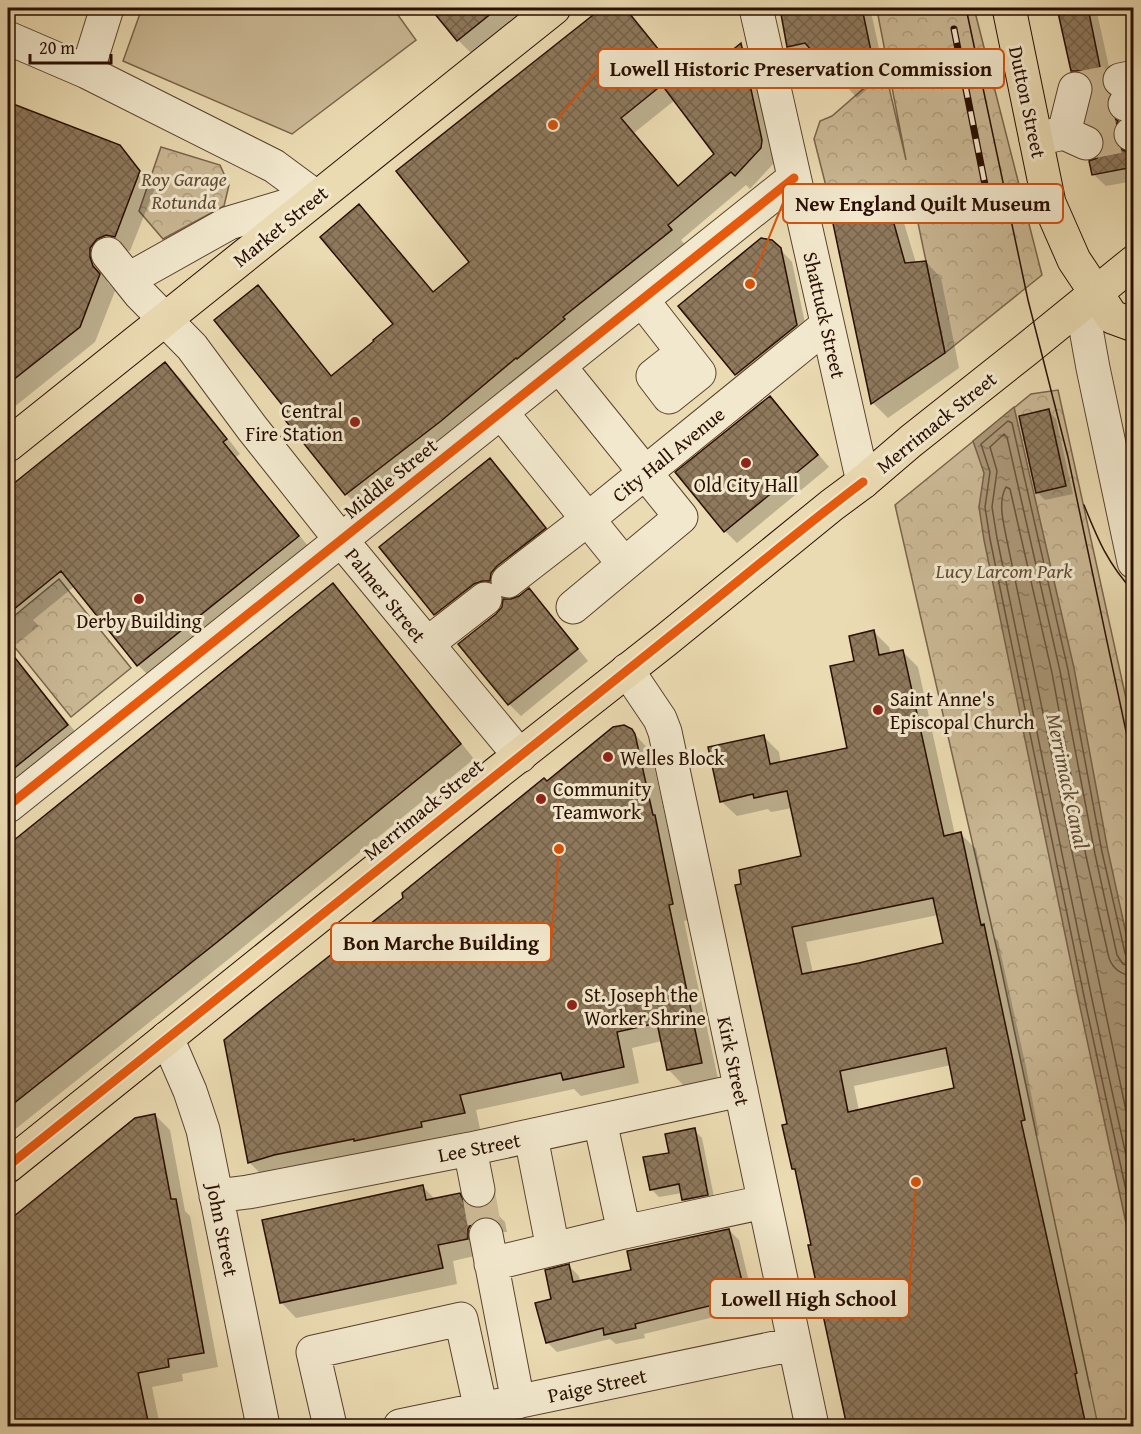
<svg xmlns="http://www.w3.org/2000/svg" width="1141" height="1434" viewBox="0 0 1141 1434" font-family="'Gentium Book Plus',serif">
<defs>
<pattern id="park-crowns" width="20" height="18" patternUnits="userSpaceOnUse" patternTransform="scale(1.5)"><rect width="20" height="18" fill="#cab894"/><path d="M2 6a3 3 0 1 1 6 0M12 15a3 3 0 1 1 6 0" fill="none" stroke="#ae9d7e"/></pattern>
<pattern id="water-ripples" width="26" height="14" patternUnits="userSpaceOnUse" patternTransform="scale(1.5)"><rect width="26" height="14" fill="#a99575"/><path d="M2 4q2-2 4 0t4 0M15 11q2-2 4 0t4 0" fill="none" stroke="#8a785e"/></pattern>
<pattern id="building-cross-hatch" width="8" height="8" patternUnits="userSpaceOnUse" patternTransform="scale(1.5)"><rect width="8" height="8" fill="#8e795d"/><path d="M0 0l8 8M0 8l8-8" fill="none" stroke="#74624a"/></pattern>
</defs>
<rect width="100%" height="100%" fill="#ebdbb2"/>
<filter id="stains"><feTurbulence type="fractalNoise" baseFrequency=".00333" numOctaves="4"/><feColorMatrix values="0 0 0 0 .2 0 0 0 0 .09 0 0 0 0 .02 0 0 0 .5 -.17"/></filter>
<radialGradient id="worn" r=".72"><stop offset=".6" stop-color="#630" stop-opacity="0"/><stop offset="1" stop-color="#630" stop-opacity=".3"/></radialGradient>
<path fill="#cab894" stroke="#7a634a" stroke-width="1.5" d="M142 8H393L416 40 292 134 123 61Z"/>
<path fill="url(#park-crowns)" stroke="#7a634a" stroke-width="1.5" d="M884 8H974L1042 275 945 353 911 189 831 206 814 139 820 121 832 116 885 70 906 160 877 10Z
M161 147 220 165 229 185 224 206 163 239 139 211Z
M1058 390 1133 730V1426H1098L1000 963 895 505 1031 394Z
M59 579 131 668 71 717 8 639V621Z"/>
<path fill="url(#water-ripples)" stroke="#765f46" stroke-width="1.5" d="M1014 407 1074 668 1108 851 1133 965V1256L1080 1007 984 540 979 507 984 473 973 441Z"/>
<path fill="#0003" fill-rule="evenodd" d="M432 8H532L473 55 458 40Z
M604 8H626L690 87 741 45 754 59 774 163 750 189 746 185 681 240 685 245 360 508 346 494 284 415 289 411 258 287 272 301 332 377 395 325 359 206 373 220 434 293 471 263 398 171ZM675 100 716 155 679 187 634 133Z
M824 8H867L871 12 882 62 868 66 879 79 857 98 817 54 800 58 788 46 782 16Z
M1059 8H1096L1119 112V122L1124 142 1125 153 1134 154V181L1106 186 1093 174 1098 159 1104 152 1106 142 1104 136 1100 134 1088 122 1095 94 1094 83H1085L1073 70Z
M8 104 119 147 130 158H128L144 178 146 177 155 188 130 251 122 250 104 274 108 283 115 291 95 342 8 412Z
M889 208 904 223 916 263 926 262 941 278 959 368 888 418 873 403Z
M776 245 792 262 808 337 748 386 736 374 680 307Z
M165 364 180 378 240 454 236 457 312 551 153 680 138 665 75 586 33 620 39 626 9 650 82 740 8 800V490Z
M1134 380V412L1127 381Z
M770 398 781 409 829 467 737 543 725 531 677 473Z
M1049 411 1056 419 1073 494 1045 500 1037 492Z
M490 460 505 475 560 544 505 596 498 595 451 629 435 614Z
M333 585 347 600 474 759 230 958 8 1135V848Z
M529 590 540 602 588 661 521 716 509 704 460 644 498 615 511 601Z
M874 632 889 647 891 654 903 652 918 667 955 835 961 834 976 849 994 937 998 941 1026 1067 1039 1135 1036 1136 1091 1388 1089 1389 1097 1426H849L810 1246H813L797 1173 793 1168 789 1126 736 886 803 857 792 808 771 812 768 809 737 816 721 801 763 736 779 752 781 764 849 749 856 662ZM938 915 944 944 813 973 806 942ZM951 1065 956 1090 859 1111 854 1086Z
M631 730 651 752 668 830 670 832 688 920 684 921 718 1079 684 1086 668 1069 662 1041 632 1048 639 1083 581 1096 574 1089 476 1110 480 1129 436 1138 437 1143 265 1178 249 1162 405 899 547 783Z
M155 1115 170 1130 185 1211 190 1216 218 1367 182 1374 183 1381 152 1387 160 1426H8V1222L135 1119Z
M694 1130 702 1138 715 1202 691 1207 683 1200 682 1193 659 1197 651 1189 671 1154Z
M423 1187 436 1200 459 1195 473 1209 481 1210 489 1206 505 1222 507 1232H498L483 1254 453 1261 457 1284 296 1318 281 1302Z
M729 1230 739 1240 755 1307 644 1334 645 1338 616 1344 610 1339 557 1352 547 1342 553 1301 569 1266 579 1276 580 1282 633 1271Z
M757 1423 761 1426H738Z"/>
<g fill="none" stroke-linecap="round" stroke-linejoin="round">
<path stroke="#69523a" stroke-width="1.5" d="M1134 959 1128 958 1125 953 1102 852 1068 670 1012 423 1008 421 981 444 990 472 985 507 990 539 1086 1006 1134 1227
M1134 967 1123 964 1117 955 1095 854 1060 671 1007 437 1004 434 990 447 997 471 992 507 997 538 1093 1004 1134 1192
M1134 976C1121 975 1113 969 1109 958L1086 856 1052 673 1010 489 1006 487C998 501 1003 521 1006 536L1134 1149"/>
</g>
<path fill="url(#building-cross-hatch)" stroke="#290e00" stroke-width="1.5" fill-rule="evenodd" d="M430 8H498L457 41Z
M602 8H625L688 86 741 43 762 140 761 148 735 176 731 172 668 225 672 230 563 317 565 319 517 359 516 358 441 421 345 495 281 415 287 411 214 320 258 285 331 376 374 341 373 340 393 324 320 237 359 204 433 292 469 262 396 171ZM662 85 714 154 678 186 621 118Z
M817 8H862L871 51 858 54 868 67 844 87 805 43 787 47 781 14Z
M1057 8H1088L1101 72H1104L1102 75V84L1106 92 1109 95 1107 99V109L1111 116 1118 121 1113 130V139L1119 148 1127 152H1134V167L1092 175 1089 161 1097 158 1103 151 1105 142 1101 132 1094 126 1086 122 1093 94V84L1088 75 1080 71H1071Z
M8 102 120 145 140 171 115 237 106 235 97 239 90 248V257L93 266 100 274 80 327 8 384Z
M889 206 905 263 926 261 945 353 871 404 831 214Z
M761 238 772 240 781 248 797 325 735 375 678 306Z
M165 362 227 439 223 442 299 536 137 666 61 571 8 614V488Z
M770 396 818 455 724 532 675 472Z
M1049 409 1066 486 1036 493 1019 416Z
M490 458 546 528 497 566 491 573 490 581H482L474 584 434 615 379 547Z
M333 583 461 744 216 943 8 1108V845Z
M529 588 578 649 508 705 458 644 496 614 502 607 503 599H511L519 596Z
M874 630 879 655 903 650 944 836 961 832 981 925 984 924 1011 1051 1025 1120 1021 1121 1077 1373 1075 1374 1086 1426H848L847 1422H846L808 1245H811L795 1169H792L782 1125 787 1124 735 885 741 884 739 870 801 856 787 791 754 798 753 794 720 802 708 747 764 735 770 764 847 748 830 666 854 661 849 636ZM933 898 943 943 859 963 802 974 792 927ZM946 1048 954 1088 848 1112 840 1071Z
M8 649 68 725 8 773Z
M624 725 632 729 635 734 653 815H655L673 904 669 905 702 1063 667 1070 657 1023 617 1032 624 1067 563 1080 561 1073 460 1095 465 1113 421 1122 422 1127 354 1141V1139L274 1155 248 1163 224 1040 276 998 403 898 402 893 544 778 547 781 613 727Z
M155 1114 171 1199H176L204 1353 168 1359 169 1367 138 1373 149 1426H8V1221L135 1118Z
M695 1128 708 1195 682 1200 679 1184 650 1190 643 1157 669 1153 665 1134Z
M423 1185 426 1200 460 1193 464 1202 471 1207 481 1208 490 1204 492 1217H482L473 1221 468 1229V1239L438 1245 443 1268 280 1303 262 1220Z
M729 1229 746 1297 635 1324 636 1328 604 1335 603 1328 546 1343 535 1303 551 1299 545 1270 569 1264 573 1282 631 1270 627 1251Z"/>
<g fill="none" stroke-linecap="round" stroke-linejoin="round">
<path stroke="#cebc97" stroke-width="33" stroke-dasharray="33 16" stroke-linecap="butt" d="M1075 89 1120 80
M1080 113 1125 104
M1086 143 1131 134
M478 1190 486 1235"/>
<defs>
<path id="minor" d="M756 8 863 482
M8 38 87 72 274 166 316 197
M87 72 107 8
M1120 80 1134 77
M1125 104 1134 102
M1064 133 1075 89
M1131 134 1134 133
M1036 139 1064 133 1086 143
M108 254 140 294 192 347 252 428 341 540 520 756
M129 279 229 223 316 197
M1096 292 1086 329 1093 368 1134 562
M642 300 699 373 669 397 653 376 682 353
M559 366 681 517 573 607
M501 412 624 564
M508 581 588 519 827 325
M427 644 485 599
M627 670 660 719 665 732 812 1426
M8 806 794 178
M167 1038 190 1091 203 1130 263 1426
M600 1121 624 1232
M531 1137 553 1249
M470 1149 478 1190
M216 1196 248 1192 470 1149 741 1090
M486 1235 518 1402
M491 1264 624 1232 764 1202
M330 1426 313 1352 461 1319 481 1410
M400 1426 794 1344"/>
<path id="major" d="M1009 8 1049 203 1074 260 1112 317 1134 325
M8 445 554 8
M8 1166 497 773 666 640 832 505 863 482 911 441 1027 349 1134 262"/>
</defs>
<use href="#minor" stroke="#5a412c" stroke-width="35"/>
<use href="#major" stroke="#290e00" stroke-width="35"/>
<use href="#minor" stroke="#f2e8cd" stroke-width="33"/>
<use href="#major" stroke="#ebdbb2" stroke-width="33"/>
<path stroke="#290e00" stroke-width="1.5" d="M966 8 1028 300 1068 457 1134 769
M1084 505C1098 540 1108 564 1134 592"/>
<defs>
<path id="rail" d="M954 29 991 215"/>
</defs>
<use href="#rail" stroke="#290e00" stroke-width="7"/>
<use href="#rail" stroke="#f2e8cd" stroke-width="4.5" stroke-dasharray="14" stroke-linecap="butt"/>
<defs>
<path id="cycleway" d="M8 806 794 178
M8 1166C227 992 445 815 665 640 731 588 795 533 863 482"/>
</defs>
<use href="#cycleway" stroke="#f2e8cd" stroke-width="13"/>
<use href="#cycleway" stroke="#e8590c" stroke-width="9"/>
</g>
<g fill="#8f2418" stroke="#f2e8cd" stroke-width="2">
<circle cx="355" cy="422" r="6"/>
<circle cx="746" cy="463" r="6"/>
<circle cx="139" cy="599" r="6"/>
<circle cx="878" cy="710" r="6"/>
<circle cx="608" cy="757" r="6"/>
<circle cx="541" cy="799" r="6"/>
<circle cx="572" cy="1005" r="6"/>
</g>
<g text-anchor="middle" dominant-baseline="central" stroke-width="6" stroke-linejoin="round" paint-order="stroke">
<g font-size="20" fill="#290e00" stroke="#f2e8cd">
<text transform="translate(1028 102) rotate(78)">Dutton Street</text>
<text transform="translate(280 226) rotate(-39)">Market Street</text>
<text transform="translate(825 315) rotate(77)">Shattuck Street</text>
<text transform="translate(936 422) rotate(-39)">Merrimack Street</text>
<text transform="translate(668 454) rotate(-39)">City Hall Avenue</text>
<text transform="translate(390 478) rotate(-39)">Middle Street</text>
<text transform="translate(386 595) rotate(51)">Palmer Street</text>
<text transform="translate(423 809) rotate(-39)">Merrimack Street</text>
<text transform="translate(734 1061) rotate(78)">Kirk Street</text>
<text transform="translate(479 1147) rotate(-11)">Lee Street</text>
<text transform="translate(223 1230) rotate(79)">John Street</text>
<text transform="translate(597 1385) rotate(-12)">Paige Street</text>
</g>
<g font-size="20" font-style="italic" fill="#614a34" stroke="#f2e8cd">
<text x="184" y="178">Roy Garage<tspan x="184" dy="23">Rotunda</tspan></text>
<text x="1004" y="570">Lucy Larcom Park</text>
</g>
<g font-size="20" fill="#290e00" stroke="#f2e8cd" text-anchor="start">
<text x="343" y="410" text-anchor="end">Central<tspan x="343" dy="23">Fire Station</tspan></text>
<text x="746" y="484" text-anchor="middle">Old City Hall</text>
<text x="139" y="620" text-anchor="middle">Derby Building</text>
<text x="890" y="698">Saint Anne's<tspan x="890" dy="23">Episcopal Church</tspan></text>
<text x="620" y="757">Welles Block</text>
<text x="553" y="788">Community<tspan x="553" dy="23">Teamwork</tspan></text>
<text x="584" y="994">St. Joseph the<tspan x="584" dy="23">Worker Shrine</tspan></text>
</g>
<g font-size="21" font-style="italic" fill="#634b35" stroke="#f2e8cd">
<text transform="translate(1068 781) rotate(78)">Merrimack Canal</text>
</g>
</g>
<path fill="none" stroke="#d5520b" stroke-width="2" d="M553 125L598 69M750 284L783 203M559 849L551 942M916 1182L909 1298"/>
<g fill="#d5520b" stroke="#f2e8cd" stroke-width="2">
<circle cx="553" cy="125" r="6"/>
<circle cx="750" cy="284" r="6"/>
<circle cx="559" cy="849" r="6"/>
<circle cx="916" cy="1182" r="6"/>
</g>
<g fill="#f2e8cd" stroke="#d5520b" stroke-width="2">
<rect x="598" y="49" width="406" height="39" rx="6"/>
<rect x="783" y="184" width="280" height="39" rx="6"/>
<rect x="331" y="923" width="220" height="39" rx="6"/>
<rect x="710" y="1279" width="199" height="39" rx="6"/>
</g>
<g font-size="21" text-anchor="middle" font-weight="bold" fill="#290e00">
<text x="801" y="76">Lowell Historic Preservation Commission</text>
<text x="923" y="211">New England Quilt Museum</text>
<text x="441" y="950">Bon Marche Building</text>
<text x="809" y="1306">Lowell High School</text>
</g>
<rect width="1141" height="1434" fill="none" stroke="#ebdbb2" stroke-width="30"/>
<rect x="9" y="9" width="1123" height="1416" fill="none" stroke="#290e00" stroke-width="3"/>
<rect x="15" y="15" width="1111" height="1404" fill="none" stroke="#290e00" stroke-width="1.5"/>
<path d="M30 54v9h81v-9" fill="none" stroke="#290e00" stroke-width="3"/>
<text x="39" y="54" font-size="18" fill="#290e00" stroke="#f2e8cd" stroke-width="4.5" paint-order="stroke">20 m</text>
<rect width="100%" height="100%" filter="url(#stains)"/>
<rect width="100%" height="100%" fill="url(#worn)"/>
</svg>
